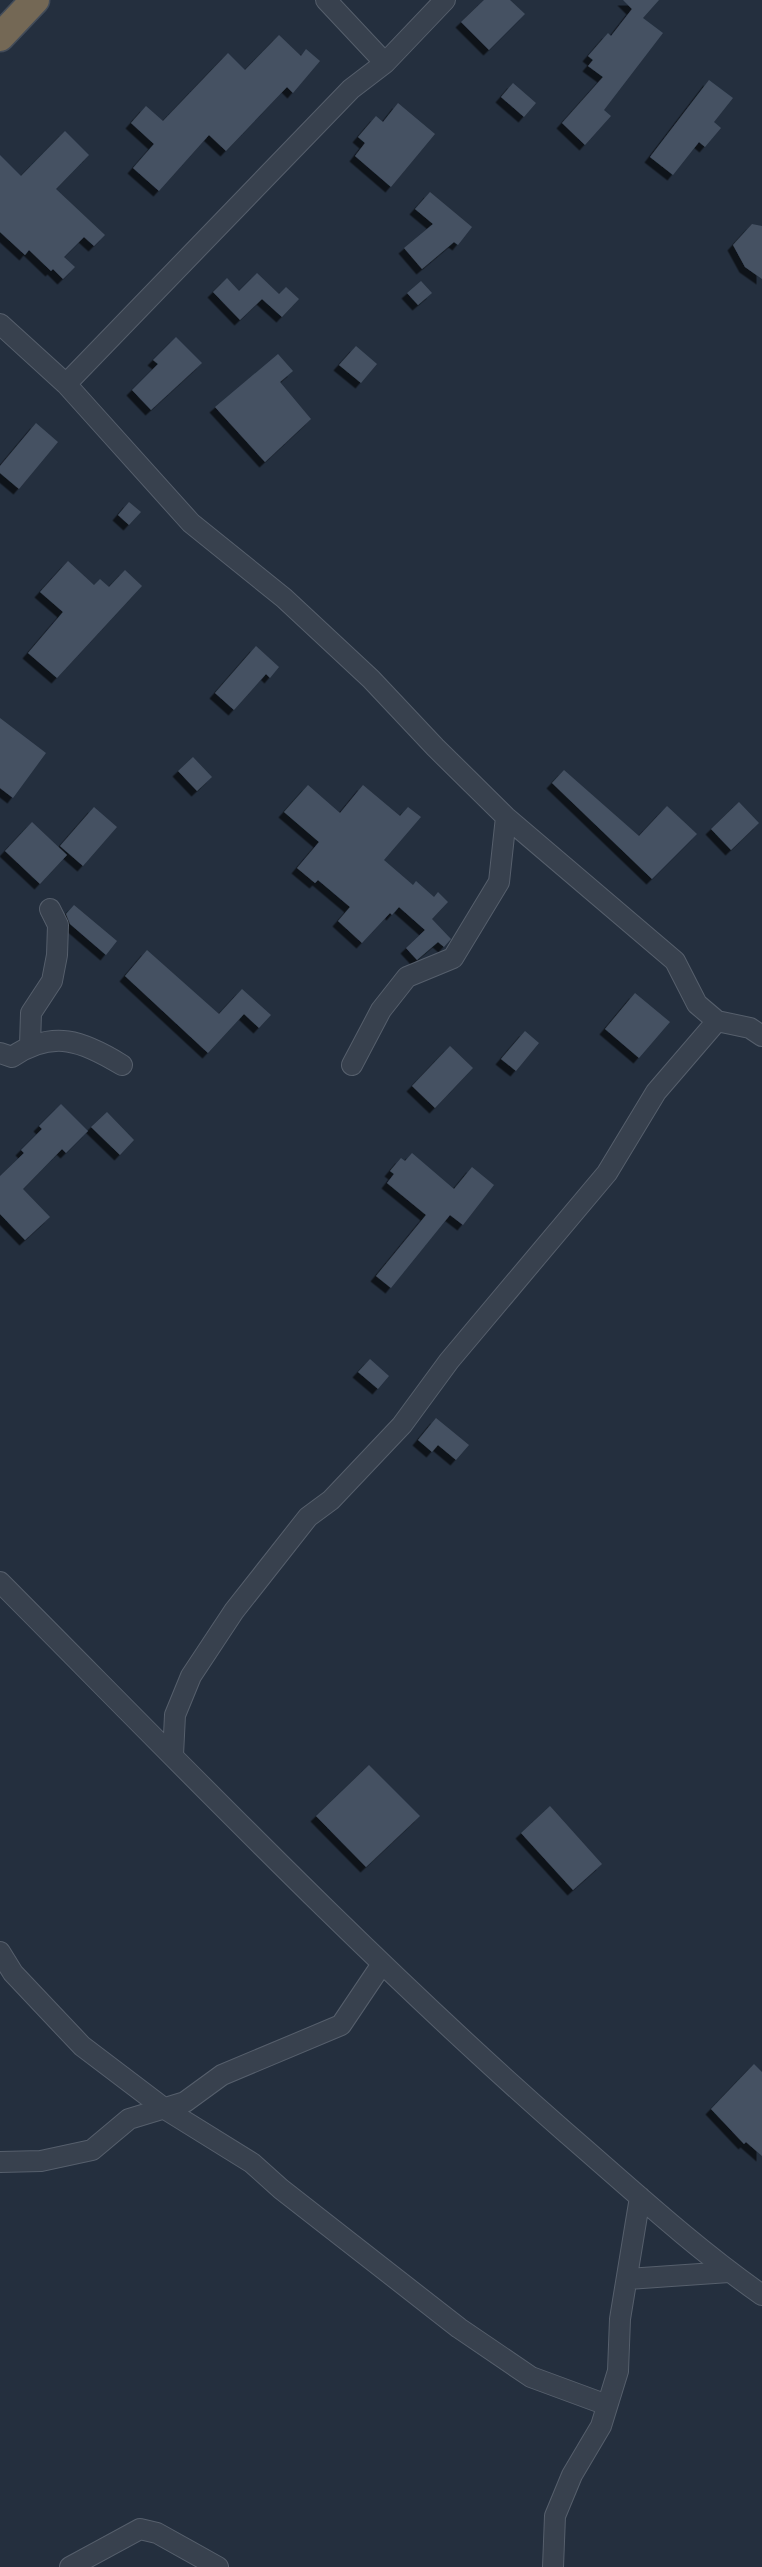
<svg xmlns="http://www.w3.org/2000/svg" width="762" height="2567" viewBox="0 0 762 2567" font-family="'Source Sans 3',sans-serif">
<defs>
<filter id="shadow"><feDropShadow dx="-5.5" dy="5.5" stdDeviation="0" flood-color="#0009"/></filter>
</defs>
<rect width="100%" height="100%" fill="#242f3e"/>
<path fill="#455162" filter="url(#shadow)" d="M484 0H510L525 14 489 50 461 22Z
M623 0H659L643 18 663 33 604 110 611 116 585 145 562 123 603 77 588 66 593 60 588 56 608 33 611 36 632 9Z
M279 35 301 56 306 49 320 61 293 93 287 87 226 151 209 135 159 191 133 168 154 144 131 123 146 106 163 121 228 53 245 70Z
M709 80 733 98 714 122 721 128 705 147 699 142 673 175 650 157Z
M513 83 536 103 524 117 501 97Z
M398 103 435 134 391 187 355 156 365 143 358 137 376 116 383 122Z
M65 131 89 155 56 189 105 235 94 246 84 237 64 257 75 267 63 279 53 269 51 271 29 250 25 255 0 232V155L21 176Z
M430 192 472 227 458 245 454 242 422 269 404 248 433 224 415 209Z
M752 224 762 226V279L745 267 733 245Z
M257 273 279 294 286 287 299 299 282 317 262 299 240 320 213 292 227 278 239 291Z
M421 281 432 293 418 305 407 293Z
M176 337 202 363 151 410 132 390 158 364 153 360Z
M356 346 377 364 361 383 339 365Z
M278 354 293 371 280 382 311 419 265 462 215 407Z
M36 423 58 442 19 489 0 473V466Z
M129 502 141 512 129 525 118 515Z
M68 561 94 585 100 579 109 587 125 570 142 586 57 678 28 653 63 612 40 592Z
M256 646 279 667 270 678 266 674 234 710 215 693Z
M0 718 46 753 13 798 0 788Z
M193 757 212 777 197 791 178 771Z
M564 770 639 836 667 806 697 834 652 879 552 783Z
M308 785 340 813 363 785 400 816 408 807 421 817 384 860 413 885 416 881 434 897 438 892 448 902 432 919 451 939 444 947 438 942 417 960 406 948 425 930 399 907 392 915 390 913 362 943 338 921 350 907 318 880 315 883 297 868 319 842 284 812Z
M739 802 759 823 731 850 711 829Z
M94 807 117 827 83 866 60 846Z
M32 822 67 855 40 884 5 851Z
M74 905 117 941 106 955 70 924 66 914Z
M147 950 219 1014 242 989 271 1015 259 1028 244 1014 208 1053 125 976Z
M635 993 670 1022 639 1058 605 1029Z
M525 1031 539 1043 516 1071 501 1059Z
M450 1046 473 1068 435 1108 412 1086Z
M61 1104 88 1131 66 1153 62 1149 23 1189 50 1217 25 1240 0 1214V1176L24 1153 21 1150 42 1129 39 1126Z
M107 1112 134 1140 120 1155 91 1127Z
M412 1153 454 1189 472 1167 494 1185 463 1225 450 1215 391 1288 376 1276 426 1215 387 1183 394 1174 390 1171 401 1158 405 1161Z
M370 1359 389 1376 378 1389 358 1372Z
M436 1418 469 1445 456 1460 438 1445 432 1452 418 1440Z
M369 1765 420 1816 366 1867 316 1816Z
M550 1806 602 1864 573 1890 521 1833Z
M754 2064 762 2072V2156L746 2142 744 2144 711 2109Z"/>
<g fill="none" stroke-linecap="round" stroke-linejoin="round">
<defs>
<path id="minor" d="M326 0 385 63
M0 324 66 384 191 523 284 598 371 679 435 747 506 817 675 961 697 1004 717 1021 750 1028 762 1036
M66 384 351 89 385 63 445 0
M30 1045 31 1013 52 981 57 955 58 925 50 909
M0 1053 12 1057C53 1029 83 1041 122 1065
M352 1065 381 1010 407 977 453 958 499 882 506 817
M0 1582C185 1768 367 1958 564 2131 629 2187 692 2246 762 2295
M173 1755 175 1715 191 1676 234 1611 308 1517 331 1500 402 1425 449 1361 607 1173 656 1092 717 1021
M0 1952 13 1973 82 2046 165 2109 252 2163 281 2189 459 2328 531 2377 607 2405
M0 2162 41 2161 92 2150 129 2119 185 2102 222 2075 341 2025 382 1964
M628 2279 729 2272
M70 2567 140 2529 157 2533 218 2567
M553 2567 555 2516 572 2475 601 2426 618 2371 620 2319 640 2197"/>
<path id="highway" d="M0 37 35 0"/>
</defs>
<use href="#minor" stroke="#565f6c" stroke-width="22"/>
<use href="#highway" stroke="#434c59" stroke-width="31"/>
<use href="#minor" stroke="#38414e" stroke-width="20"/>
<use href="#highway" stroke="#746855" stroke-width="28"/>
</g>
</svg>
